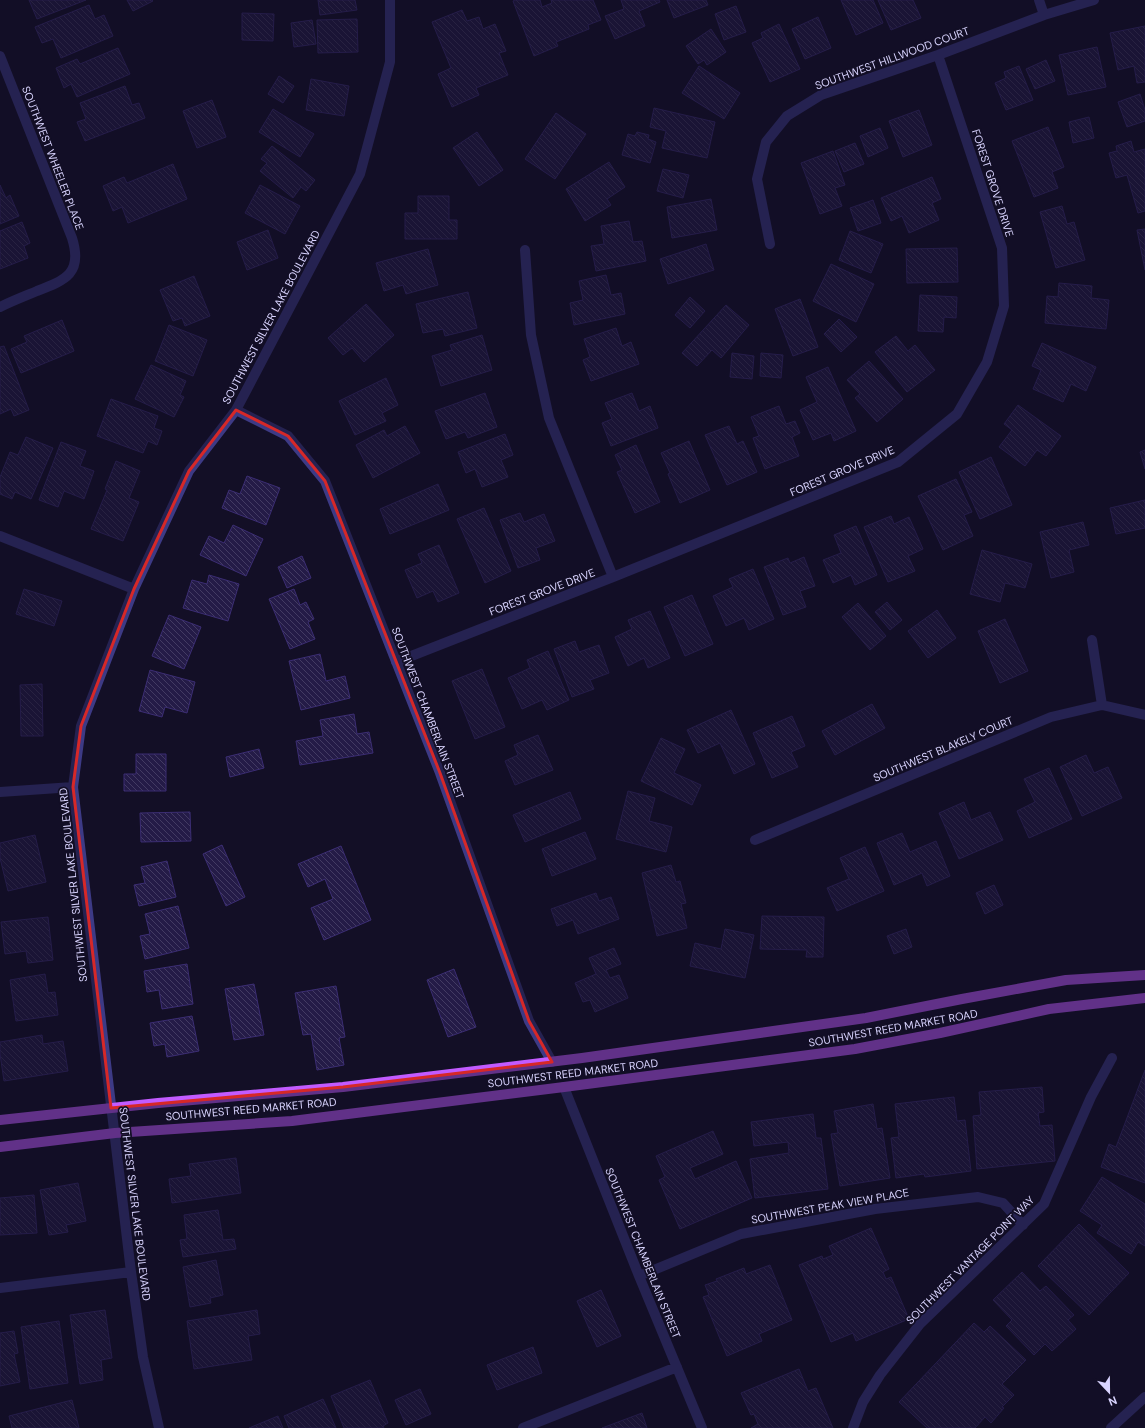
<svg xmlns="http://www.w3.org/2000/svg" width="1145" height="1428" viewBox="0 0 1145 1428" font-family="'DM Sans',sans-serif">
<defs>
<pattern id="building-back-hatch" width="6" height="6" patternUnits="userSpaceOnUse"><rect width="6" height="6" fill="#241b47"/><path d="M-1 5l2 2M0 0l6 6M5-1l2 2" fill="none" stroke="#433b63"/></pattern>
</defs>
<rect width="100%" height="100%" fill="#130f26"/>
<path fill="url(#building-back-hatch)" stroke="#3b2d73" d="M29 0H86L37 19Z
M127 0H152L153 1 133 11Z
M318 0H355L357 10 320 15Z
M515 0H540L542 7 552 3 551 0H593L601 20 588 25 589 29 556 42 558 46 534 56 513 1Z
M621 0H659L660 2 639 11 645 26 615 39 605 16 624 9Z
M667 0H706L708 5 674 18Z
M841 0H873L883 23 856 35Z
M878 0H913L921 18 891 30Z
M89 5 95 19 104 15 113 36 61 58 53 39 42 43 35 27Z
M736 6 746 32 724 40 715 14Z
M462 10 467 21 479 17 483 29 495 24 506 51 499 53 508 75 476 88 479 95 452 107 438 74 451 68 432 22Z
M242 13 274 14 273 41 242 40Z
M818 17 831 48 805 59 792 29Z
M357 19 358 52 318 53 317 20Z
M312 20 316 44 294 47 291 23Z
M779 24 800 69 770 82 752 43 763 38 761 33Z
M1145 26V82L1137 83 1134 66 1118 70 1110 33Z
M711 29 726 52 707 65 704 60 698 64 686 46Z
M1097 47 1106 87 1068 95 1059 55Z
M118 48 130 74 77 97 71 84 64 88 56 68 77 59 80 64Z
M1046 60 1055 81 1035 89 1026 69Z
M699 66 740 93 724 119 682 93Z
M1019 66 1033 100 1006 110 995 83 1006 78 1004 72Z
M279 76 294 86 283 103 268 94Z
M311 79 349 86 344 116 306 110Z
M125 86 132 105 139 103 145 118 85 141 77 122 86 119 80 103Z
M1140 94 1145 110V121L1127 127 1118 102Z
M212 100 226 137 197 148 183 111Z
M654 108 715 122 707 158 662 148 666 131 650 127Z
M273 109 314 134 300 157 259 132Z
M919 110 932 145 903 157 889 121Z
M556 113 586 134 555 179 525 159Z
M1089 117 1094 138 1073 143 1069 122Z
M1048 127 1064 167 1052 172 1058 188 1034 197 1012 141Z
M880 128 888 148 868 157 860 136Z
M477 132 503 170 479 186 453 148Z
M637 132 649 135 648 139 656 142 650 163 622 155 628 134 635 136Z
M1131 141 1134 152 1145 149V211L1138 213 1127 175 1116 178 1109 153 1117 151 1116 146Z
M855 143 864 164 844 172 835 151Z
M272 146 315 180 306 191 301 187 293 198 260 171 267 163 261 159Z
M833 151 845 185 835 188 842 206 820 214 801 163Z
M609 162 625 187 607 199 611 205 585 221 566 189Z
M173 164 187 199 128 223 122 207 113 211 103 186 124 177 127 183Z
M663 169 689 175 683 198 657 191Z
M932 177 941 199 932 203 939 220 909 233 902 216 891 221 881 198Z
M0 185 6 198 10 195 19 216 0 224Z
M260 185 300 206 285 234 245 213Z
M418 196H449V220H457V239H405V213H418Z
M711 199 717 230 672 238 667 207Z
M873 200 881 223 858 231 850 208Z
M1062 206 1067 224 1074 222 1085 260 1056 268 1040 212Z
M629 221 633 242 642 241 646 261 596 271 591 246 604 244 601 226Z
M22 222 30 243 24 246 28 258 0 269V231Z
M1145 229V270L1137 230Z
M268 230 278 258 247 270 237 242Z
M850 231 883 244 871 273 839 260Z
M706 244 714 270 668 284 660 259Z
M957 248 958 282 907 283 906 249Z
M428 249 438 285 406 294 403 285 384 291 376 263Z
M831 264 874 284 856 322 813 301Z
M606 275 611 295 621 293 625 314 574 325 570 303 583 300 579 281Z
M194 276 210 316 185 326 182 318 173 321 160 290Z
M1059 283 1092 286 1091 298 1109 300 1106 329 1045 323 1047 296 1058 297Z
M468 292 477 328 445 336 443 329 423 333 416 304Z
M920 295 957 297 956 318 944 317 943 332 918 331Z
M690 297 705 311 690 328 675 315Z
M800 299 818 347 793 356 775 309Z
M366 304 394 335 364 362 352 348 343 355 328 338Z
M726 305 749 325 721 358 712 350 697 366 682 353Z
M839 319 857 337 841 352 824 334Z
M62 320 74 351 21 373 11 349 27 342 24 336Z
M169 325 207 340 193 376 155 361Z
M616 328 622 346 631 342 639 364 591 381 583 360 590 357 584 339Z
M482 335 492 370 441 386 432 356 452 350 450 345Z
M896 336 908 351 915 345 935 370 907 392 875 352Z
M1042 343 1096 367 1086 391 1071 384 1063 402 1033 389 1041 370 1032 366Z
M4 346 29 410 14 416 11 409 0 414V347Z
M732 353 754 356 752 379 730 377Z
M761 353 783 355 781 378 760 376Z
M869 361 903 399 877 422 855 398 860 394 847 380Z
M151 365 186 381 180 395 184 397 174 417 135 399Z
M828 367 856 431 834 441 831 433 813 440 800 410 817 402 806 377Z
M386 378 398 405 382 413 386 421 355 435 339 401Z
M485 393 497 427 468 438 465 432 446 439 435 411Z
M632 393 639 411 650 406 658 428 611 446 602 423 612 419 605 403Z
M111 399 158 416 154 428 162 431 157 445 148 441 143 453 97 436Z
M1018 405 1061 436 1046 456 1037 450 1025 466 999 447 1012 430 1004 424Z
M779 406 786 424 795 421 800 433 792 437 799 456 765 469 753 438 759 436 751 417Z
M405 426 420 453 373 478 356 445 384 430 387 436Z
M729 426 737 444 743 441 757 472 727 485 705 435Z
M505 434 513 455 501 460 508 477 482 487 475 469 466 473 458 452Z
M26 437 53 448 31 499 15 492 12 499 0 494V477L10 452 18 455Z
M689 441 710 490 680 503 668 474 670 473 661 453Z
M61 442 86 451 80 466 94 471 84 499 64 491 58 507 39 500Z
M636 445 660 502 635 513 617 472 622 470 615 455Z
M1145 450V469L1140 452Z
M991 457 1012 505 980 519 959 472Z
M116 461 140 471 129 498 139 502 123 541 91 529 107 490 105 489Z
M247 476 280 488 266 525 222 508 229 490 240 494Z
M956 479 972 512 964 515 973 536 943 550 918 496Z
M438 484 449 510 390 534 380 509Z
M1145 500V528L1116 534 1110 508Z
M484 508 511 571 485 583 457 519Z
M520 513 524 522 544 514 555 541 536 548 540 560 518 568 500 520Z
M891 516 894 524 909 517 923 549 908 556 915 571 888 582 864 527Z
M1083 522 1089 545 1069 550 1074 572 1051 578 1040 532Z
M233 525 263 539 246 576 200 555 209 536 224 543Z
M856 526 877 575 855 585 851 575 833 583 823 560 841 553 834 535Z
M439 545 459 593 438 602 433 591 417 598 405 570 422 563 418 554Z
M982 550 1032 564 1025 588 1005 583 1000 602 970 594Z
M302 556 311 578 287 588 278 567Z
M804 557 815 586 800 591 806 607 783 615 764 567 788 558 790 563Z
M753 569 774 619 749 630 744 618 726 626 713 596 733 587 729 579Z
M209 575 239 584 228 621 183 608 192 580 207 584Z
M24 589 62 601 54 626 16 614Z
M294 589 300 605 306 602 314 619 308 622 315 639 290 649 269 599Z
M692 595 713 644 685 656 664 607Z
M887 602 902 620 890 630 875 612Z
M858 603 886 636 870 650 842 617Z
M937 610 956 638 928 658 908 631Z
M650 611 670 658 648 668 644 658 628 666 615 637 632 629 628 620Z
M169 615 201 627 184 669 152 656Z
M1005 619 1028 671 1000 683 978 631Z
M575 641 579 652 599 645 609 673 590 680 594 689 572 697 554 649Z
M548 651 569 700 547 710 542 700 522 709 508 678 530 668 527 660Z
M320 654 326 681 345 676 350 698 301 710 289 661Z
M482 669 505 727 475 739 452 681Z
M150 670 195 682 187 713 165 707 162 717 139 711Z
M42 684 43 736H21L20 685Z
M872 704 885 728 835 755 822 731Z
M731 710 755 764 734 774 720 743 698 753 687 730Z
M354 714 357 734 369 732 373 753 300 765 296 741 323 736 320 720Z
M792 716 805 746 791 752 798 767 772 778 753 733Z
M538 735 553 770 515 785 505 761 518 755 514 745Z
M661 738 685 749 674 773 701 785 692 805 641 781Z
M259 749 264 768 230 777 226 757Z
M136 754H166V791H124V774H136Z
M1086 755 1094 773 1108 767 1122 798 1082 816 1060 767Z
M1049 768 1072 819 1029 838 1017 811 1035 802 1024 779Z
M628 791 655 798 649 821 672 827 666 852 616 839Z
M570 792 581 819 525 842 513 815Z
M964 802 971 820 990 812 1003 840 959 859 939 813Z
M190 812 191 841 141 842 140 813Z
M585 832 596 859 552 876 542 849Z
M902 833 910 852 936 841 950 876 927 886 922 873 894 885 877 843Z
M35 835 46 882 8 891 0 858V843Z
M222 845 245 897 226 906 203 854Z
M341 846 371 920 324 940 311 908 333 899 325 879 308 887 298 864Z
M865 847 884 891 837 911 827 888 849 879 840 858Z
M167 861 176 897 139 906 134 885 145 883 141 867Z
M671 865 676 882 680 881 686 903 681 904 687 928 657 936 642 873Z
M994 885 1003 905 985 914 976 893Z
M596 893 599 901 611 897 619 919 578 934 573 920 557 926 551 909Z
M178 906 189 948 145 959 140 936 150 934 145 914Z
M762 916 824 917 823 957H806L807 950 760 949Z
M48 917 53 960 28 963 26 951 5 954 1 922Z
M725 929 754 935 745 978 690 966 695 943 721 949Z
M906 929 912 947 894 954 887 936Z
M614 948 621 964 606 970 610 978 619 975 628 998 595 1012 590 1000 583 1002 575 983 596 974 589 958Z
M187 964 193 1004 162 1009 159 990 147 992 144 971Z
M454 969 476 1027 448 1037 427 980Z
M45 974 48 993 55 992 58 1015 16 1021 10 980Z
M254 984 264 1035 234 1040 225 989Z
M336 986 345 1037 339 1038 344 1065 317 1070 311 1034 303 1035 295 993Z
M192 1016 199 1051 167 1057 165 1044 154 1046 150 1023Z
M42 1035 43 1044 63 1041 68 1071 4 1081 0 1054V1042Z
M1145 1070V1183L1101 1167 1109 1144 1116 1147Z
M1042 1087 1044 1112 1038 1113 1040 1126 1052 1125 1055 1161 977 1169 973 1116 981 1115 979 1092Z
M954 1097 957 1121 965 1120 971 1171 925 1177 924 1174 896 1178 891 1138 899 1137 895 1104Z
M873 1104 877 1129 882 1128 890 1178 840 1186 831 1134 838 1133 834 1111Z
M813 1114 816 1138H821L828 1189 755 1198 750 1159 789 1153 788 1142 754 1146 751 1122Z
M713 1131 723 1154 690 1168 695 1179 736 1161 752 1198 680 1229 659 1180 665 1177 656 1156Z
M236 1158 241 1193 172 1203 169 1179 191 1176 189 1164Z
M1102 1177 1145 1204V1246L1138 1242 1131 1254 1097 1233 1102 1225 1080 1211Z
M78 1183 86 1221 66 1225 68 1232 49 1235 40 1190Z
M34 1195 37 1233 0 1235V1198Z
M218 1210 223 1240 234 1239 236 1249 183 1257 180 1240 187 1239 184 1215Z
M1079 1224 1129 1273 1089 1315 1038 1266Z
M871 1228 889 1269 883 1272 886 1279 891 1277 909 1319 856 1341 853 1333 831 1342 799 1265 822 1256 823 1259 833 1255 829 1246Z
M216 1260 223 1295 210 1298 211 1303 190 1307 183 1267Z
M770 1265 792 1320 759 1334 762 1341 727 1356 703 1297 709 1295 705 1285 717 1281 716 1279 744 1268 746 1274Z
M1022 1272 1040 1291 1046 1286 1074 1315 1068 1320 1076 1329 1052 1351 1045 1344 1034 1355 1006 1326 1012 1320 993 1300Z
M601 1290 621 1336 597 1347 577 1301Z
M105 1310 112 1358 101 1360 103 1380 80 1384 70 1315Z
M257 1310 260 1334 248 1336 252 1360 194 1369 187 1321Z
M59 1321 68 1383 30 1389 21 1327Z
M974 1323 984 1332 990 1326 1026 1360 1002 1384 1014 1395 1002 1407 1004 1408 991 1423 985 1417 975 1428H927L899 1402Z
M14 1331 18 1353 14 1354 20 1382 0 1386V1333Z
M533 1347 542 1373 497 1390 487 1365Z
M799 1369 808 1391 816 1388 833 1428H751L758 1424 754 1414 751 1415 741 1393Z
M370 1380 388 1423 383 1426 384 1428H344L331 1396Z
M420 1389 431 1414 406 1425 395 1400Z
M323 1399 336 1428H289L284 1416Z
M72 1400 79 1428H12L9 1416Z
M642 1413 647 1428H602Z
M278 1416 283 1428H249Z"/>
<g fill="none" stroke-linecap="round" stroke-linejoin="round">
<path stroke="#3d3a85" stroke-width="10" d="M1039 0 1044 15
M0 56 72 238C83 273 66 280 37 291 25 296 12 301 0 307
M770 244 757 179 766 142 787 116 821 95 938 55 1044 15 1094 0
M525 250 531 335 549 418 613 577
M236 410 288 436 325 481 440 773 529 1021 552 1062
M0 536 134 589
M1092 640 1102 705
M396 662 613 577 898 462 957 414 987 362 1004 306 1002 248 938 55
M0 792 73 787
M755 840 1051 717 1102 705 1145 715
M564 1087 639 1276 702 1428
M639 1276 741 1234 875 1209 978 1197 1003 1203 1023 1225
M0 1288 131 1272
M159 1428 143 1357 131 1272 73 787 81 726 134 589 189 471 236 410 360 174 390 62V0
M523 1428 677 1367
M853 1428 863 1402 880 1375 920 1324 1044 1204 1091 1097 1112 1058
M1111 1428 1145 1397"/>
<path stroke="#c25bff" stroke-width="10" d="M0 1120 158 1103 343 1087 582 1058 866 1018 962 999 1066 980 1145 975
M0 1147 115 1133 292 1121 564 1087 855 1049 940 1033 1049 1009 1145 998"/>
</g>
<path d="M0 0H1145V1428H0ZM236 410 288 436 325 481 440 773 529 1021 552 1062 343 1087 111 1108 73 787 81 726 134 589 189 471Z" fill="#130f26" fill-opacity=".55" fill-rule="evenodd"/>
<path fill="none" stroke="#d62828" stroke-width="3" stroke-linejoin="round" d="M236 410 288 436 325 481 440 773 529 1021 552 1062 343 1087 111 1108 73 787 81 726 134 589 189 471Z"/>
<g text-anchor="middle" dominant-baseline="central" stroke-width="3.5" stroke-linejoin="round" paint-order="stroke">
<g font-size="11" fill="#d9d4ff" stroke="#130f26">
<text transform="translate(892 58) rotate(-20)">SOUTHWEST HILLWOOD COURT</text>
<text transform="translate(53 158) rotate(69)">SOUTHWEST WHEELER PLACE</text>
<text transform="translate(993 183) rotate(72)">FOREST GROVE DRIVE</text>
<text transform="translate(271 317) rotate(-62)">SOUTHWEST SILVER LAKE BOULEVARD</text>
<text transform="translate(842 471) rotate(-23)">FOREST GROVE DRIVE</text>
<text transform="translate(542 592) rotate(-21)">FOREST GROVE DRIVE</text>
<text transform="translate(428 713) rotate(69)">SOUTHWEST CHAMBERLAIN STREET</text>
<text transform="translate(943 749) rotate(-23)">SOUTHWEST BLAKELY COURT</text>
<text transform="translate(73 885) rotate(-96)">SOUTHWEST SILVER LAKE BOULEVARD</text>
<text transform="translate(893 1028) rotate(-10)">SOUTHWEST REED MARKET ROAD</text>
<text transform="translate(573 1073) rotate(-7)">SOUTHWEST REED MARKET ROAD</text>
<text transform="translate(251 1109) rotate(-5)">SOUTHWEST REED MARKET ROAD</text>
<text transform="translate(135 1204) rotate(83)">SOUTHWEST SILVER LAKE BOULEVARD</text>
<text transform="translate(830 1206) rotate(-10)">SOUTHWEST PEAK VIEW PLACE</text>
<text transform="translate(643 1253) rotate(68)">SOUTHWEST CHAMBERLAIN STREET</text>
<text transform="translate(970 1260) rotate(-45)">SOUTHWEST VANTAGE POINT WAY</text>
</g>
</g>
<g transform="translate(1109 1392) rotate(158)" stroke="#130f26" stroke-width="3" paint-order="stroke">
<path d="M0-3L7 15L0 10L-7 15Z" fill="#d9d4ff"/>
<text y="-6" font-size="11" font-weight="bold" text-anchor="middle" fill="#d9d4ff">N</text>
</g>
</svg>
